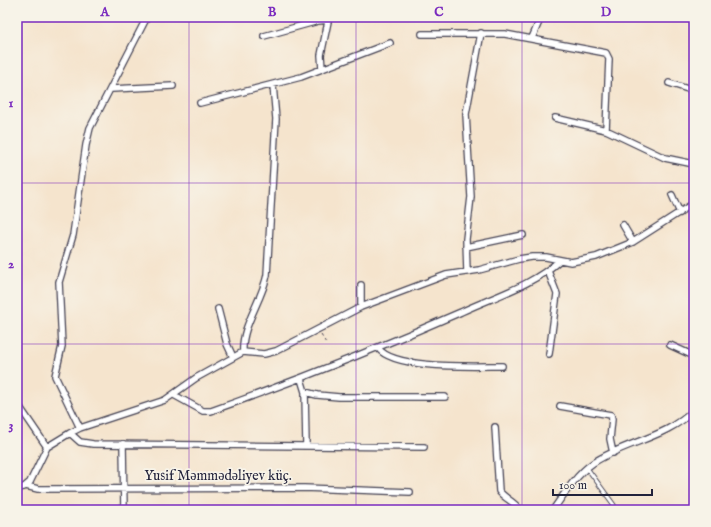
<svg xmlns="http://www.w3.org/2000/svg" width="711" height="527" viewBox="0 0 711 527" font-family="'IM FELL English',serif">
<rect width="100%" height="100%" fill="#f7f3e8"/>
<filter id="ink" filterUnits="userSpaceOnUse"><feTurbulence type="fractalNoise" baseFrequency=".025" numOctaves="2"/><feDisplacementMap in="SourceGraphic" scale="8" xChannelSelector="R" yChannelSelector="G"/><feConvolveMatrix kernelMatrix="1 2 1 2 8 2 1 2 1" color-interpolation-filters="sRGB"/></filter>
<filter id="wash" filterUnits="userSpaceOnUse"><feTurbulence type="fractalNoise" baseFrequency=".012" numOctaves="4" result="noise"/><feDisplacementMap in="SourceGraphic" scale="16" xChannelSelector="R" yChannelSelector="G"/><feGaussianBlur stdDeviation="0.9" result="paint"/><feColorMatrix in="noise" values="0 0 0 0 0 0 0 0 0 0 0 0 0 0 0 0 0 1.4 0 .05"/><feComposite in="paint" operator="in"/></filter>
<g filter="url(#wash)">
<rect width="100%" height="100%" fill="#f5e4cd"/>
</g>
<g filter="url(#ink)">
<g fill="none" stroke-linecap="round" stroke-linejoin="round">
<defs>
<path id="service" d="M587 468 614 505"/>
<path id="minor" d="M422 34H505L606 53 609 59 606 130
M264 36 318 21 328 20
M532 38 541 17
M322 69 321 55 329 17
M669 83 694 91
M112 89 173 86
M200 103 301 77 390 43
M555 118 606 130 665 158 694 164
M672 195 680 213
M623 225 633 242
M466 247 523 235
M548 271 557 294 549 354
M467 272 466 239 471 197 466 114 481 33
M361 307V285
M218 309 227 344 233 357
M670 345 694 356
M378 348C394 370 475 366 502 366
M243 352C241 326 262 301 267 275L276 119 273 85
M301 379 305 392 317 395 339 397H445
M305 392 306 445
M174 395 203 411H211C296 381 379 348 461 312 495 296 532 286 560 260
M17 403 47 447
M560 406 611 415 612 419 610 439 613 453
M495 427 499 491C505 499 514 501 520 510
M80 428 55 376 62 346 59 282 73 235 86 145 90 128 147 17
M70 433 80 442 93 444 424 447
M123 444 124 510
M26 486 38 489 304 488 410 492
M17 488 24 487 30 482 47 447 70 433 80 428 165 400 196 378 243 352 264 354 276 351 361 307 446 275 479 270 519 259 532 257H546L571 262 596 257 633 242 694 203
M553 510C564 494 577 474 593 463 624 442 667 438 694 410"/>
</defs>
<use href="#service" stroke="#423f51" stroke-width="5"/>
<use href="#minor" stroke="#423f51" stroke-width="8"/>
<path stroke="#423f51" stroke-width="1" stroke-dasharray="3 3" stroke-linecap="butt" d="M321 335 326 343"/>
<use href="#service" stroke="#fff" stroke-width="3"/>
<use href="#minor" stroke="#fff" stroke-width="5.5"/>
<defs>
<path id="rail" d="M692 510 694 507"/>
</defs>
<use href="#rail" stroke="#22223b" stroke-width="3.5"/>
<use href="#rail" stroke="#f7f3e8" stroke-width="2" stroke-dasharray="6" stroke-linecap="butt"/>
</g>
</g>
<path fill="none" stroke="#7b2cbf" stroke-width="1" stroke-opacity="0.55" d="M189 17V510M356 17V510M522 17V510M17 183H694M17 344H694"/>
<g text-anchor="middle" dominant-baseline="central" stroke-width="3.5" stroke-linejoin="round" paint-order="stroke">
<g font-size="14" fill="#22223b" stroke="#f7f3e8">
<text x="218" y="476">Yusif Məmmədəliyev küç.</text>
</g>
</g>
<rect width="711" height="527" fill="none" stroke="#f7f3e8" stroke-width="44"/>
<path d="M553 489v6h99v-6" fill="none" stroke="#22223b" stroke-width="2"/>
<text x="559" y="489" font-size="12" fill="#22223b" stroke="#f7f3e8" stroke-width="3" paint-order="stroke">100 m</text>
<rect x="22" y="22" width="667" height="483" fill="none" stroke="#7b2cbf" stroke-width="1.5"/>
<g font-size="13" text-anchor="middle" font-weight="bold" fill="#7b2cbf">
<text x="105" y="16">A</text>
<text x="272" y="16">B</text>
<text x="439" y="16">C</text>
<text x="606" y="16">D</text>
<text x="11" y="107">1</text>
<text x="11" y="268">2</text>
<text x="11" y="429">3</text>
</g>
</svg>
